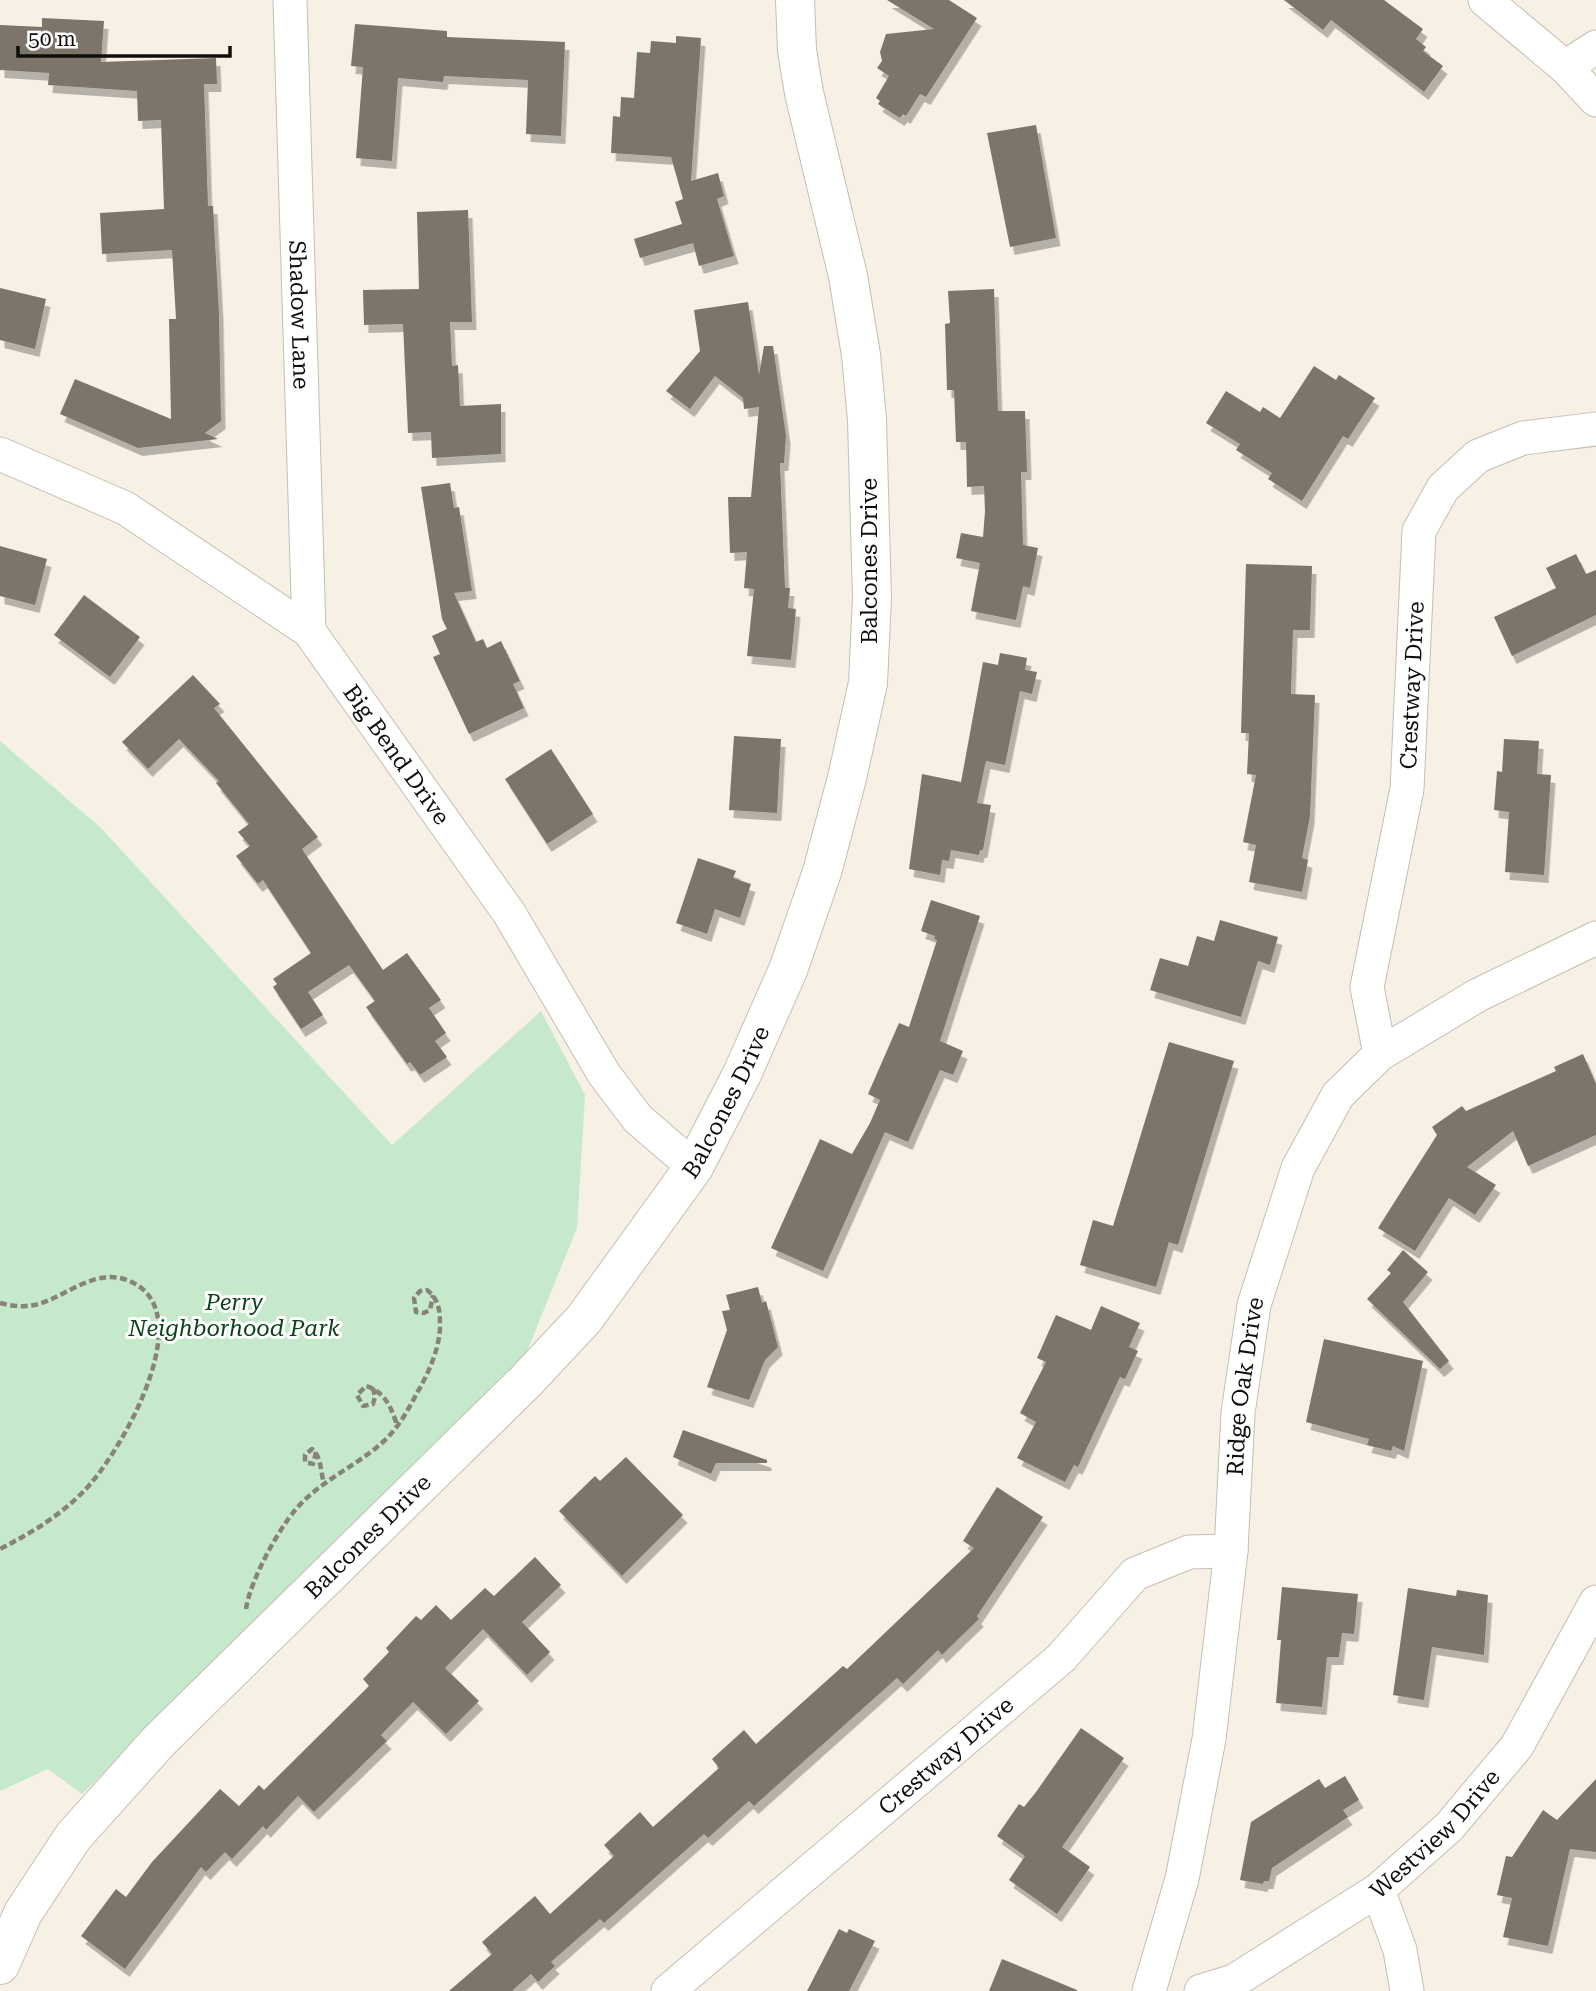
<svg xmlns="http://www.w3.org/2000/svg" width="1596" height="1991" viewBox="0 0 1596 1991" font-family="'Roboto Serif',serif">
<defs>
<filter id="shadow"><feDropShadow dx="4.5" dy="8" stdDeviation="0" flood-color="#0004"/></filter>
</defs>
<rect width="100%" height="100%" fill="#f7f0e5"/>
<path fill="#c6e9cb" d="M0 741 101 828 392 1145 541 1011 585 1095 577 1228 525 1356 82 1794 48 1769 0 1791Z"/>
<path fill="#7d746b" filter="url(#shadow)" d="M887 0H949L977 18 926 97 920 94 906 116 903 114 900 118 878 104 880 101 876 98 889 76 877 68 882 61 880 52 886 34 934 29Z
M1284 0H1384L1423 29 1416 39 1426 47 1423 51 1443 66 1424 92 1331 20 1323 30Z
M42 18 104 21 101 62 216 58 217 84H204L208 206H213L219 313 221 421 205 433 218 439 138 448 60 414 75 379 171 419 169 319H176L172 250 102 254 100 213 164 209 161 120 138 121 137 91 48 85 49 73 0 70V25L42 27Z
M355 24 447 31V37L565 42 561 136 526 134 528 80 444 76 443 82 398 78 392 161 356 158 363 67 351 66Z
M676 36 701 38 691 181 718 173 724 196 717 199 734 256 699 266 693 243 640 258 634 239 682 224 675 202 683 199 671 157 611 153 613 116 620 117 621 97 634 98 637 52 650 53 651 41 676 43Z
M1036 125 1056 238 1010 247 987 133Z
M468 210 472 322H450L452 366 458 365 460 406 501 404V454L432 458 431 432 408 433 403 324 364 325 363 290 419 289 417 212Z
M0 288 46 299 35 349 0 340Z
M994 289 998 411H1025L1027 472H1021L1023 545 1038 548 1030 588 1023 586 1016 620 971 611 980 563 956 558 961 533 983 537 985 511 984 486 967 487 966 442H956L954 390H947L945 324 950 323 948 291Z
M748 302 759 375 764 346H773L786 436 784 463H780L785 588H790L788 608 796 609 791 660 747 656 754 589 744 588 747 552 730 553 728 497H751L759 407 744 409 743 398 715 376 690 409 666 391 700 351 694 310Z
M1314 366 1336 380 1339 375 1375 398 1348 439 1343 436 1302 501 1268 479 1272 473 1236 450 1240 444 1206 423 1226 391 1260 412 1263 407 1280 418Z
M450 483 454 508 459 507 472 591 454 593 476 642 483 639 487 648 501 641 520 681 513 684 524 708 469 734 433 657 440 654 432 636 447 629 442 619 421 487Z
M0 546 47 559 35 605 0 596Z
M1576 554 1586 574 1596 570V615L1512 656 1494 617 1556 588 1546 568Z
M1246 564 1312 566 1310 630H1293L1291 694 1315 695 1310 816 1302 858 1308 860 1302 892 1249 882 1256 845 1243 842 1256 775 1247 774 1249 733H1241Z
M84 595 140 637 110 677 54 635Z
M1000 653 1027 658 1025 670 1037 672 1032 694 1020 691 1005 765 986 761 977 803 991 805 983 850H980L979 855 951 850 949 861 942 860 940 875 909 869 922 774 961 782 983 662 998 665Z
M193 675 220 704 214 708 318 837 302 849 383 970 407 953 441 1000 429 1008 446 1033 435 1041 447 1057 420 1075 410 1062 407 1064 366 1007 375 1001 349 965 308 992 323 1015 301 1029 273 987 277 984 273 979 311 953 263 880 258 884 236 856 250 846 238 832 249 824 216 783 219 781 179 739 148 769 122 742Z
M734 736 781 739 777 813 729 810Z
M1504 739 1539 741 1537 774 1551 775 1544 875 1505 872 1509 812 1494 810 1497 771 1502 772Z
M551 749 593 814 547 844 505 779Z
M698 858 736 871 733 878 751 884 740 918 715 909 707 934 676 923Z
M931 900 980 916 940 1041 963 1051 953 1075 940 1070 908 1142 885 1132 823 1271 771 1248 820 1139 852 1154 870 1123 880 1100 868 1094 899 1023 909 1027 937 940 934 939 935 936 921 931Z
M1220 920 1278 937 1270 965 1258 961 1241 1017 1150 990 1160 958 1188 966 1197 936 1214 941Z
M1169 1042 1234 1061 1178 1245 1169 1242 1156 1287 1080 1265 1093 1220 1113 1226Z
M1583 1054 1596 1084V1135L1528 1166 1513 1131 1467 1167 1496 1185 1475 1215 1449 1198 1415 1251 1378 1228 1437 1135 1432 1127 1462 1106 1466 1111 1556 1071 1554 1067Z
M1403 1250 1428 1272 1403 1302 1449 1361 1440 1369 1367 1299 1391 1273 1387 1270Z
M758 1287 762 1303 766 1301 778 1347 765 1360 749 1400 707 1387 727 1330 722 1311 730 1310 726 1295Z
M1101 1306 1140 1323 1129 1347 1138 1351 1125 1379 1120 1377 1078 1467 1074 1465 1065 1482 1017 1458 1036 1422 1020 1413 1046 1362 1037 1358 1056 1315 1091 1330Z
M1324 1339 1423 1361 1404 1451 1393 1446 1391 1451 1367 1445 1369 1439 1306 1422Z
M683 1430 767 1460V1463H716L711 1474 673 1457Z
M626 1457 683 1515 622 1576 559 1511 595 1476 600 1481Z
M997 1487 1043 1517 977 1616 979 1619 942 1655 938 1650 903 1684 897 1678 754 1806 749 1801 708 1838 704 1834 604 1923 600 1919 551 1962 555 1966 538 1982 531 1974 512 1991H449L492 1954 482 1942 535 1896 550 1914 614 1856 604 1845 640 1812 653 1827 719 1768 712 1759 744 1730 756 1744 843 1666 847 1669 974 1548 963 1541Z
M535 1557 561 1585 522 1622 550 1652 527 1675 483 1629 445 1668 479 1701 446 1734 413 1702 381 1735 387 1741 314 1812 298 1796 266 1830 263 1826 232 1859 225 1852 206 1872 201 1867 125 1969 81 1936 116 1889 126 1897 152 1862 220 1789 239 1806 259 1785 264 1790 369 1686 363 1679 389 1652 386 1648 416 1616 421 1620 436 1605 451 1620 485 1588 494 1596Z
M1282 1587 1358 1594 1354 1634 1342 1633 1339 1657H1327L1322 1707 1276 1703 1281 1640H1277Z
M1408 1588 1456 1596 1457 1590 1488 1595 1484 1655 1432 1647 1424 1700 1393 1695Z
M1081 1728 1124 1758 1062 1847 1090 1867 1057 1914 1009 1880 1025 1856 997 1836 1019 1804 1024 1807 1036 1792Z
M1345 1776 1359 1800 1343 1810 1348 1817 1272 1868 1269 1881H1264L1263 1884 1240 1880 1251 1822 1319 1779 1325 1788Z
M1596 1779V1852L1570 1849 1548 1946 1503 1937 1512 1898 1497 1895 1506 1856 1512 1857 1543 1810 1557 1820Z
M839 1929 847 1933 849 1929 875 1941 849 1991H807Z
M1002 1959 1077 1990V1991H989Z"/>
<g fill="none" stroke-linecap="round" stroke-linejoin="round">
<defs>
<g id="minor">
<path id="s1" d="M290 0 309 631"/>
<path d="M1485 0 1565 67 1596 100"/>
<path d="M1565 67 1596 47"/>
<path id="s2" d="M0 454 125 508 309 631 509 913 604 1074 638 1119 694 1167"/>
<path id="s3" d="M1380 1054 1367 987 1407 789 1419 531 1443 488 1478 456 1523 438 1596 429"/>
<path d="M1378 1890 1400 1950 1407 1991"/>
<path id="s4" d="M668 1991 1061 1658 1135 1574 1189 1552 1231 1551"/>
<path id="s5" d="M1149 1991 1182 1879 1209 1739 1231 1551 1238 1413 1254 1305 1298 1168 1338 1095 1380 1054 1478 995 1596 938"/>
<path id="s6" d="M1201 1991 1234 1981 1378 1890 1449 1827 1517 1746 1596 1602"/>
</g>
<g id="tertiary">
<path id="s7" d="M0 1965 23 1913 73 1837 159 1741 525 1382 584 1319 694 1167 742 1074 788 970 822 872 847 778 868 683 872 598 867 420 861 355 848 276 804 93 797 50 795 0"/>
</g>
</defs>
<use href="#minor" stroke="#c5beb3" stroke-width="35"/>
<use href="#tertiary" stroke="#c5beb3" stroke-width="40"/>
<path stroke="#87837b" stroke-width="4.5" stroke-dasharray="7 3.5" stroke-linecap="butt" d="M0 1303C8 1305 18 1307 26 1306 61 1305 96 1259 137 1285 197 1322 118 1457 83 1492 58 1517 31 1533 0 1549
M373 1388 375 1397 373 1404 363 1406 357 1395 366 1386C385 1392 391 1407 397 1425
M316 1452 313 1464 305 1462V1455L312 1449C322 1458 320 1471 324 1483
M246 1609C250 1581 278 1530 296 1509 321 1480 357 1466 384 1441 399 1427 408 1410 417 1393 428 1374 439 1350 440 1328 440 1313 440 1300 427 1290L420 1291 414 1298 416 1312 424 1313 430 1310 433 1295"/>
<use href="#minor" stroke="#fff" stroke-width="33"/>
<use href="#tertiary" stroke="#fff" stroke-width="38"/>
</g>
<g text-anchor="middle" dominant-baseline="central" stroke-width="6" stroke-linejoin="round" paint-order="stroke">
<g font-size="23" fill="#100e0a" stroke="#fefefe">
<text stroke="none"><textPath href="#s1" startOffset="315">Shadow Lane</textPath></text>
<text transform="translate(869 561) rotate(-90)">Balcones Drive</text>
<text stroke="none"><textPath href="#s3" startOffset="374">Crestway Drive</textPath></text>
<text stroke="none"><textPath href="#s2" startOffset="509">Big Bend Drive</textPath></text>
<text stroke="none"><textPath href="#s7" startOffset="1136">Balcones Drive</textPath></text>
<text stroke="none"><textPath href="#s5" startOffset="614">Ridge Oak Drive</textPath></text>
<text stroke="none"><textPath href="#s7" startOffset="569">Balcones Drive</textPath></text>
<text stroke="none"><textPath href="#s4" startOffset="364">Crestway Drive</textPath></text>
<text stroke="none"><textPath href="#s6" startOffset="285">Westview Drive</textPath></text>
</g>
<g font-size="23" font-style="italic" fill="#0c411b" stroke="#fefefe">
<text x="234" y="1302">Perry<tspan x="234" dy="26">Neighborhood Park</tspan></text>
</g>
</g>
<path d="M18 46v10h212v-10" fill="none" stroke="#100e0a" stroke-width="3.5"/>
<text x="28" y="46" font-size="21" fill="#100e0a" stroke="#fefefe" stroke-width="5" paint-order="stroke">50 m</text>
</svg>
